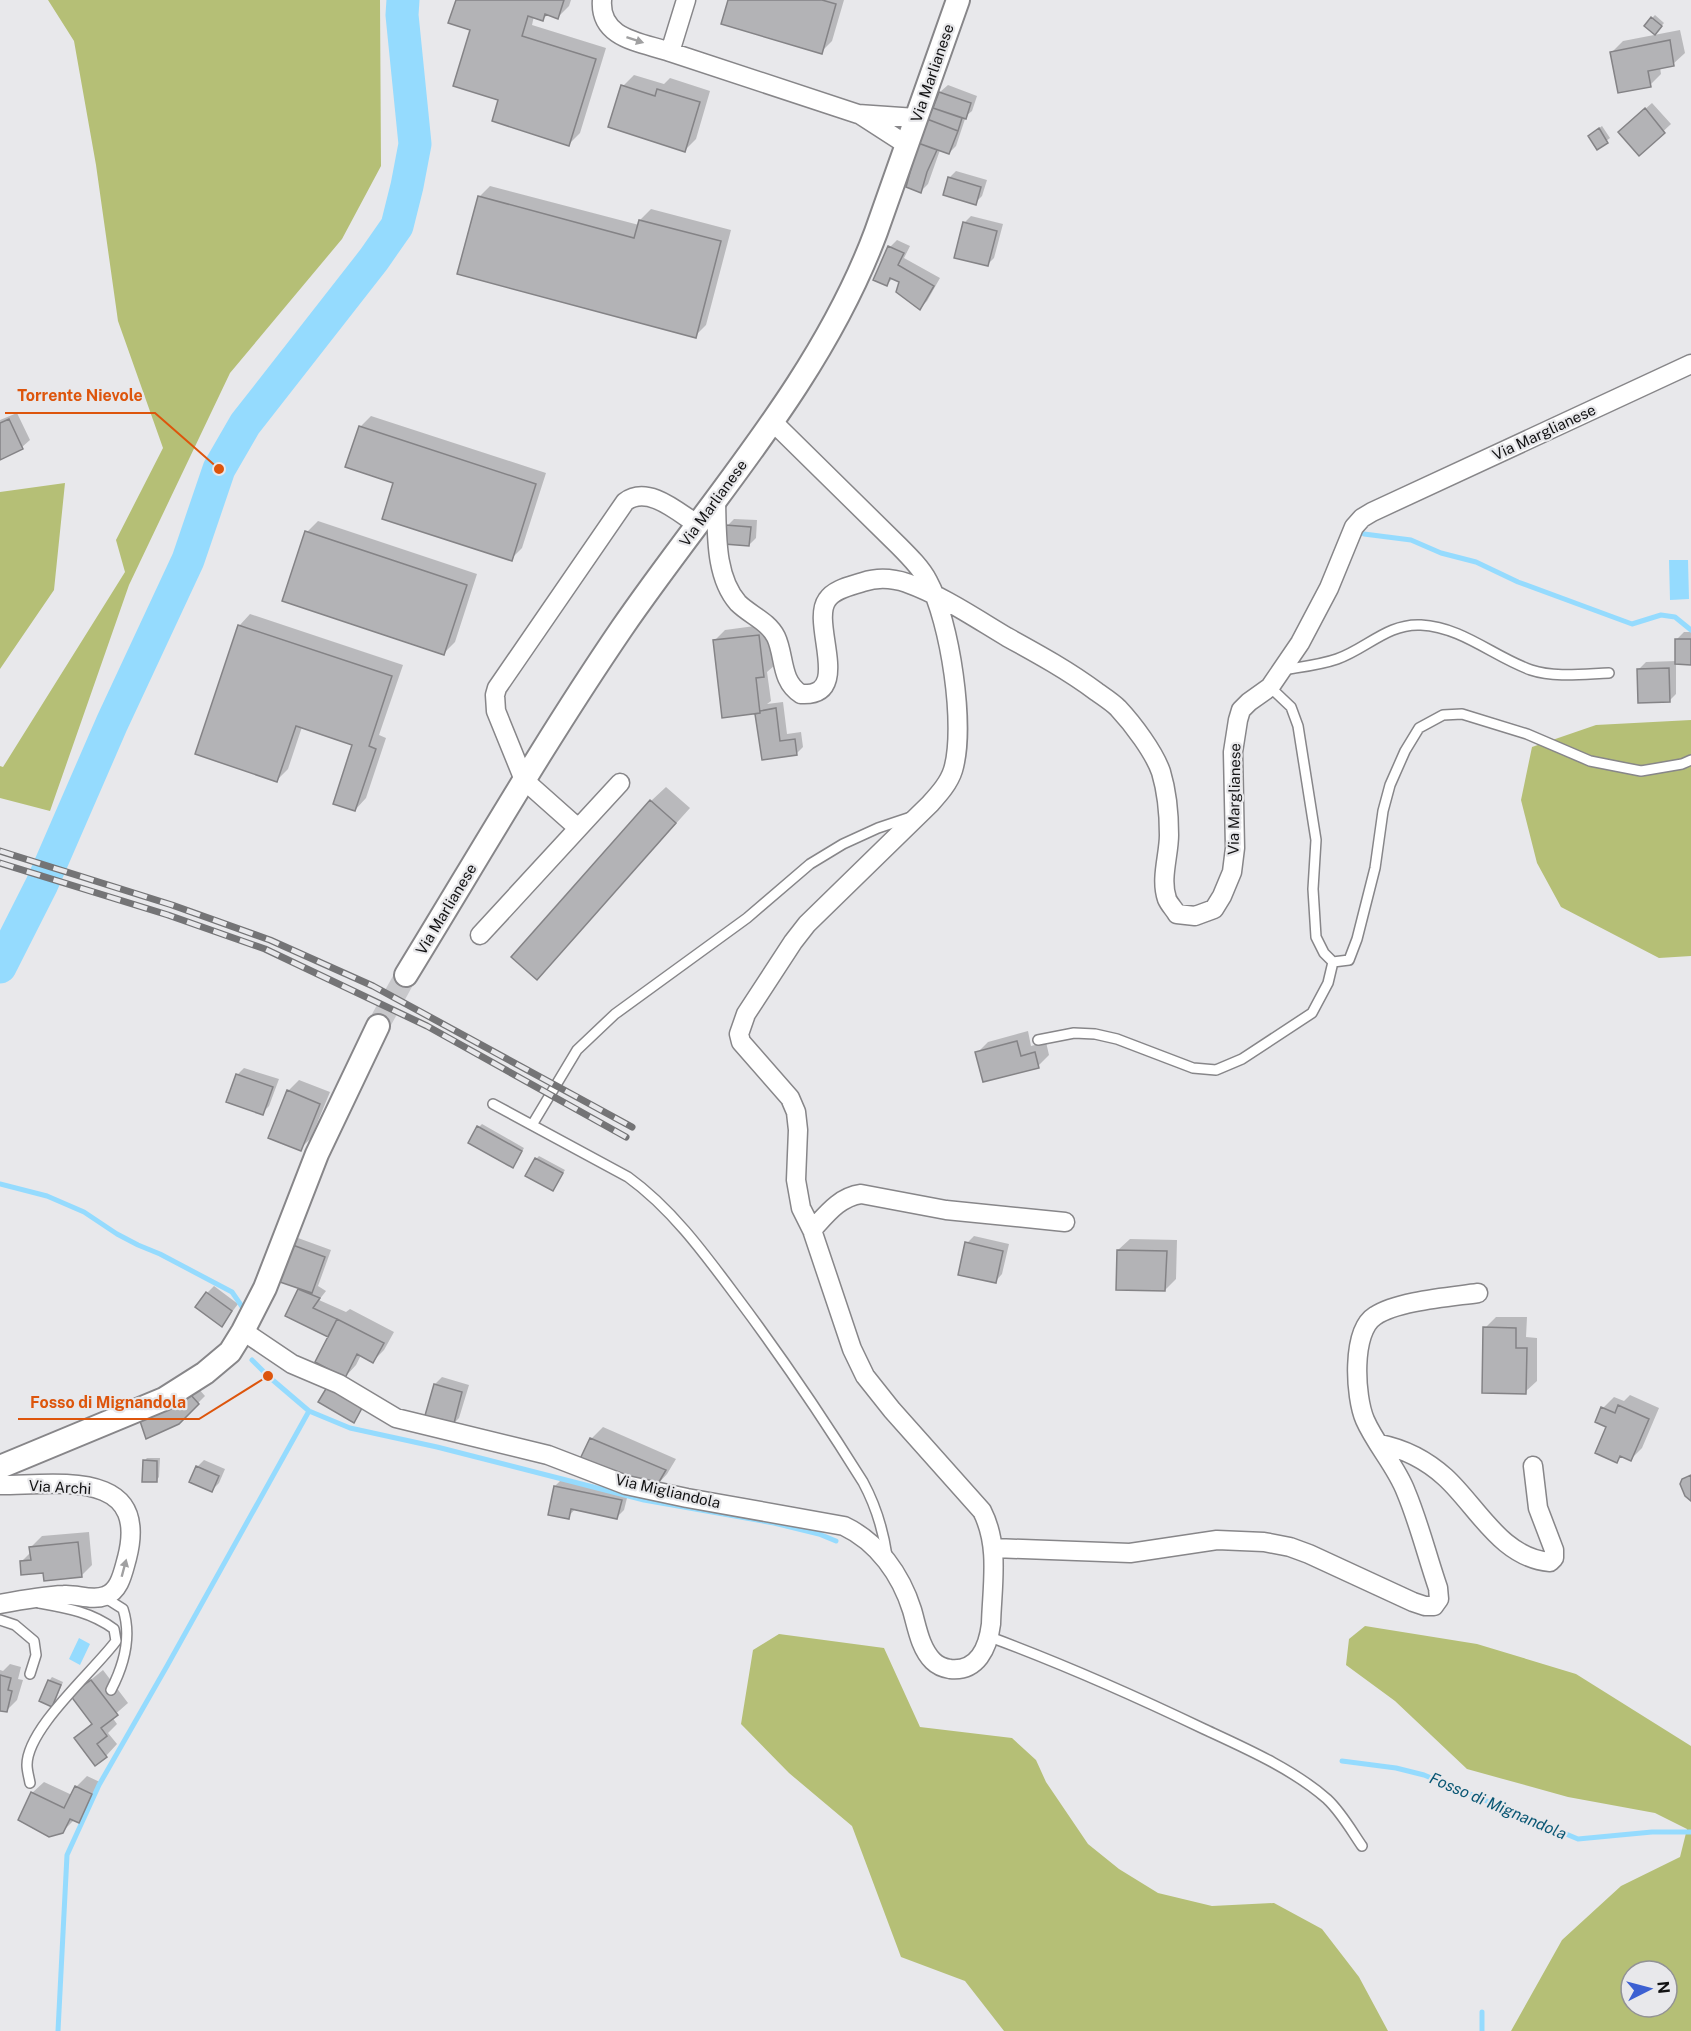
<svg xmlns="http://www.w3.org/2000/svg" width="1691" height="2031" viewBox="0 0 1691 2031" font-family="'Public Sans',sans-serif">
<rect width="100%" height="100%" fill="#e8e8eb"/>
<path fill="#b5bf76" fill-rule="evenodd" d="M48 0H380L381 166 342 239 230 373 129 585 50 811 0 798V766L3 767 125 572 116 540 163 448 118 321 96 165 74 41Z
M65 483 54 590 0 669V492Z
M1691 720V956L1659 958 1561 907 1537 863 1521 800 1532 747 1596 725Z
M1365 1626 1477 1644 1576 1674 1691 1746V2031H1511L1562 1940 1621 1886 1680 1857 1687 1829 1655 1813 1568 1797 1467 1769 1395 1701 1346 1665 1349 1639ZM1631 1971H1667V2007H1631Z
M779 1634 884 1648 920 1727 1012 1738 1036 1760 1046 1782 1088 1844 1119 1869 1158 1893 1212 1906 1274 1903 1322 1929 1359 1977 1388 2031H1004L965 1981 901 1957 852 1826 789 1773 741 1724 753 1650Z"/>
<path fill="#95dbfe" d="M1669 560H1688L1689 599 1670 600Z
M79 1638 90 1644 80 1665 69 1659Z"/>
<path fill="#0003" d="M457 0H571L569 6 558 17 548 14 543 19 534 16 532 25 606 48 580 133 569 144 500 99 472 29Z
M730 0H844L832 41 821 52Z
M1655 15 1664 23 1655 33 1652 18Z
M1680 30 1685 53 1673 64 1660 67 1661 74 1650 85 1612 52 1623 41Z
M634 75 664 84 670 78 710 91 696 139 685 150 623 86Z
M948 85 977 96 972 111 966 116 956 146 949 153 940 150 928 184 921 191 908 187 920 143 940 92Z
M1652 103 1671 124 1639 154 1627 125Z
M1602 126 1610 138 1597 148 1593 133Z
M956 171 987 180 982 196 975 203 949 178Z
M490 186 639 225 640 220 651 209 731 230 706 325 695 336 479 197Z
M971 216 1003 224 994 258 987 265 964 223Z
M897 240 910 246 904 258 940 278 927 301 920 308 901 282 893 278 887 284 875 279 890 247Z
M17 413 30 440 22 447 0 458V420Z
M371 416 546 473 522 548 511 559 395 482 360 427Z
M734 519 757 520 756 538 749 545 727 526Z
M318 521 477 574 455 642 444 653 307 532Z
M250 614 403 665 379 735 386 738 366 798 355 810 354 744 302 727 288 769 277 780 239 626Z
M770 624 775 665 767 672 771 701 767 704 783 702 787 734 801 732 803 747 796 754 763 758 757 715 760 712 714 641 725 630Z
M1684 632H1691V664L1676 663V694L1669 701 1639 669 1646 662 1676 661 1677 639Z
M666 787 690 808 537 978 651 801Z
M1028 1031 1031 1046 1046 1042 1049 1055 1038 1066 977 1053 988 1042Z
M244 1068 279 1079 269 1106 262 1113 237 1075Z
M299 1080 330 1092 311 1138 300 1149 288 1091Z
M482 1124 524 1148 516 1163 479 1127Z
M539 1156 565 1170 553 1189 536 1159Z
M974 1236 1009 1244 1002 1274 995 1282 967 1243Z
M298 1238 331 1250 318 1286 326 1291 319 1300 346 1312 350 1309 394 1332 384 1350 373 1361 361 1355 356 1365 345 1377 330 1337 287 1315 301 1288 291 1245Z
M1130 1239 1177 1240 1176 1279 1165 1290 1118 1250Z
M214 1286 238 1304 222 1325 207 1293Z
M1496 1317H1527L1526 1337 1537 1338V1381L1525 1392 1485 1328Z
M442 1377 469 1385 459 1418 452 1425 435 1384Z
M198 1388 205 1396 178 1423 149 1414Z
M1630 1395 1659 1408 1642 1448 1631 1459 1622 1455 1616 1461 1603 1408 1614 1397 1624 1401Z
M603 1427 676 1459 667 1474 656 1486 581 1460 591 1439Z
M147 1458H160L159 1477 156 1481 144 1461Z
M204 1460 225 1469 219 1483 212 1490 197 1467Z
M562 1479 628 1494 624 1510 617 1517 576 1508 568 1517 555 1486Z
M89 1532 92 1565 81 1576 44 1571 21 1562 31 1552V1547L42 1536Z
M10 1664 21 1667 18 1679 23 1680 17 1700 6 1711 0 1709V1670L3 1671Z
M103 1670 128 1703 112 1717 117 1724 108 1733 117 1744 106 1756 76 1738 92 1723 72 1695Z
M52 1677 63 1682 55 1702 52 1705 49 1681Z
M87 1776 102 1783 89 1810 78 1821 74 1820 63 1831 32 1793 44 1782 72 1795 76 1787Z"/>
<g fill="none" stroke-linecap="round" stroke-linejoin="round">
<path stroke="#95dbfe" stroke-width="5" d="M1364 534 1411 540 1441 553 1476 562 1518 582 1632 624 1661 615 1675 617 1691 630
M0 1184 47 1196 84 1212 117 1234 138 1245 160 1254 232 1292 243 1308
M252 1360 268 1376 309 1411 350 1428 437 1447 644 1500 774 1523 819 1534 836 1541
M1342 1761 1396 1768 1424 1775 1578 1839 1652 1832H1691
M1482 2012V2031
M58 2031 67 1855 99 1785 167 1666 309 1411"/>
<path stroke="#95dbfe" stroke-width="33" d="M0 967 42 884 112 723 188 560 219 469 245 424 374 259 397 226 407 186 415 144 402 15 403 0"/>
</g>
<path fill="#b3b3b6" stroke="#848386" stroke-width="1.5" d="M456 0H564L558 19 545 14 543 21 528 16 522 36 596 59 569 146 492 121 498 100 453 86 470 30 448 23Z
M728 0H822L836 4 822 54 721 24Z
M1651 17 1662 26 1655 35 1644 26Z
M1670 40 1674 66 1648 71 1651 87 1618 93 1610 52Z
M621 85 655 96 657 89 700 102 685 152 608 127Z
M939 92 971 103 966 119 933 108Z
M933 108 962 118 958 131 927 119Z
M1645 108 1665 133 1639 156 1618 132Z
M927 119 958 131 949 154 918 143Z
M1599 128 1608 143 1597 150 1588 136Z
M918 143 937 150 927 172 921 193 906 187Z
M948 177 981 187 976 205 943 195Z
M478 196 634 238 639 220 721 241 696 338 457 274Z
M963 222 997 231 988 266 954 258Z
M888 246 904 253 898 265 934 286 920 310 896 292 899 282 890 278 887 286 873 280Z
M9 419 23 449 0 460V423Z
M359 426 536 484 512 561 382 519 393 483 345 467Z
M725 525 751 527 749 546 724 544Z
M305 531 467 585 444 655 282 601Z
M238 625 392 676 369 746 376 749 355 811 333 804 352 745 296 726 277 782 195 754Z
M759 635 764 677 756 678 760 713 722 718 713 640Z
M1675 639H1691V665L1675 664Z
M1669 668 1670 702 1638 703 1637 669Z
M776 708 780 741 795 739 797 755 762 760 755 714 760 713V711Z
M650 800 676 823 537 980 511 957Z
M1017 1041 1021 1056 1035 1052 1039 1068 983 1082 975 1052Z
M236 1074 273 1087 263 1115 226 1102Z
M287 1090 320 1104 301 1151 268 1138Z
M477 1126 522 1151 513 1168 468 1143Z
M535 1158 563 1173 553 1191 525 1176Z
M965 1242 1003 1251 996 1283 958 1275Z
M290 1244 325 1257 312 1293 277 1281Z
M1117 1250 1167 1251 1165 1291 1116 1290Z
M298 1289 320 1298 313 1308 337 1319 328 1337 285 1316Z
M206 1292 232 1311 222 1327 195 1307Z
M337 1319 384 1343 373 1363 357 1354 345 1378 315 1362Z
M1483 1327 1516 1328V1348H1527L1526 1394 1482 1393Z
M434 1384 462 1392 453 1427 424 1419Z
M327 1387 362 1408 354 1423 318 1402Z
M190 1394 199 1404 179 1424 146 1439 140 1421Z
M1618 1405 1649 1419 1631 1461 1620 1456 1617 1463 1595 1453 1606 1427 1595 1422 1601 1407 1615 1413Z
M590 1438 666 1470 656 1487 579 1461Z
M143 1460 157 1461V1482H142Z
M196 1466 219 1476 212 1492 189 1482Z
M1691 1475V1501L1685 1496 1680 1484 1682 1479Z
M554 1486 622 1500 617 1519 571 1509 569 1519 548 1515Z
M78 1542 82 1577 44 1581 43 1573 21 1575 20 1561 31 1560 29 1547Z
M0 1675 11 1678 8 1690 12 1691 7 1712 0 1711Z
M48 1680 61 1685 52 1707 39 1701Z
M91 1680 118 1715 101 1728 107 1736 97 1744 107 1757 95 1766 74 1738 92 1724 70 1695Z
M75 1786 92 1794 79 1823 70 1819 63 1833 49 1837 18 1820 31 1792 64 1808Z"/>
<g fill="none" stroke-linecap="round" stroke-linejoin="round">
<path stroke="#c8c8cb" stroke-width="22" stroke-dasharray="22 11" stroke-linecap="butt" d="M378 1026 406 975"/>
<defs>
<path id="service" d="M1283 670C1300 667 1320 665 1337 659 1366 649 1388 623 1421 625 1462 627 1494 657 1531 670 1555 678 1584 674 1609 673
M1270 687 1291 707 1298 726 1316 840 1313 889 1316 937 1324 953 1333 962 1349 960 1357 939 1375 868 1383 811 1390 785 1405 751 1419 728 1443 715 1462 714 1527 734 1590 761 1641 771 1682 764 1691 760
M1038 1040 1074 1033 1095 1034 1117 1039 1193 1068 1216 1070 1242 1059 1312 1013 1328 983 1333 962
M493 1104 628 1177C671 1208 704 1253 736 1296 781 1356 823 1418 863 1482 876 1506 883 1529 887 1556
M532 1125 577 1050 615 1014 747 918 810 864 843 844 878 828 911 817
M104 1597 123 1609C132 1637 124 1665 111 1690
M0 1620 15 1625 34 1641 36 1655 30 1674
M990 1637C1063 1664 1133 1695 1204 1729 1245 1748 1293 1769 1327 1799 1341 1812 1351 1830 1362 1846
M30 1783C29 1777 27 1771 27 1765 27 1728 94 1671 116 1641L114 1629C91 1612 67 1608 39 1603"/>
<path id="minor" d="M602 0C599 39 641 42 670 52L686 0
M670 52 858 114 916 118
M859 114 907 145
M716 501C717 534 715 577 738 603 750 615 768 621 776 637 785 656 780 681 801 694 854 697 810 624 827 600 834 589 851 586 863 582 878 577 892 578 907 583 943 596 975 618 1007 637 1038 654 1069 671 1097 692 1104 697 1112 702 1118 708 1133 724 1154 752 1161 772 1167 792 1169 814 1169 835 1169 855 1160 879 1167 899 1169 904 1174 909 1177 914L1195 916 1214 909 1222 896 1232 872 1235 848 1233 752 1238 720 1241 710 1249 702 1270 687 1300 643 1329 588 1354 527 1362 518 1372 512 1691 364
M578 828 524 780 496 711 495 695 497 688 625 502C648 484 679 513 698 525
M480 935 620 783
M812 1230C826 1215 839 1197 861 1194L946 1210 1065 1222
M243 1331 292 1364 339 1384 396 1418 548 1455 626 1485 687 1498 844 1526C878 1542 901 1575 912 1610 917 1627 920 1648 933 1661 938 1666 944 1668 950 1669 977 1672 988 1648 991 1624 992 1586 1000 1546 982 1511L892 1410 865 1376 852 1349 812 1230 801 1208 796 1180 798 1130 796 1112 790 1098 741 1042 739 1034 746 1014 793 942 807 924 930 804C939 794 949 783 953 770 966 727 950 621 928 581 921 568 910 557 899 546L773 422
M1380 1444C1405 1449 1425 1459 1445 1477 1477 1506 1501 1558 1550 1562L1554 1558V1550L1538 1508 1533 1466
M0 1485C57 1485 150 1468 127 1558 123 1572 120 1591 105 1596 92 1601 77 1594 64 1595 43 1596 21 1600 0 1604
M994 1548 1130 1553 1217 1540 1264 1542 1290 1547 1309 1554 1413 1602 1425 1606H1434L1439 1599 1438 1588C1427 1556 1419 1523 1406 1492 1396 1466 1376 1445 1365 1420 1355 1397 1351 1331 1375 1316 1397 1301 1450 1297 1478 1293"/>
<path id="tertiary" d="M406 975C477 859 545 741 622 628 710 500 821 380 876 232L958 0
M0 1467 164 1399 205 1373 230 1352 243 1331 265 1288 317 1154 378 1026"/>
</defs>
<use href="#service" stroke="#878689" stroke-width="12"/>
<use href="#minor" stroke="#878689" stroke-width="21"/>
<use href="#tertiary" stroke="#878689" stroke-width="26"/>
<use href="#service" stroke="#fff" stroke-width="9"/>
<use href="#minor" stroke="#fff" stroke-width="18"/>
<use href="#tertiary" stroke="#fff" stroke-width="22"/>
<defs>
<path id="rail" d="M0 851 172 905 270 940 373 986 632 1127
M0 863 168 915 265 949 427 1026 626 1137"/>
</defs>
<use href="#rail" stroke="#747476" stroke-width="7"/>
<use href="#rail" stroke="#e8e8eb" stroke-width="4.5" stroke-dasharray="14" stroke-linecap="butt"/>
</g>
<defs><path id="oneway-solid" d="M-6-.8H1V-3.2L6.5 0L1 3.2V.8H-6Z" transform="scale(1.5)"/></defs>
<g fill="#a0a0a1">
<use href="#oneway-solid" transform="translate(635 40) rotate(18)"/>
<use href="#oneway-solid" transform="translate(124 1568) rotate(-75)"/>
</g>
<g text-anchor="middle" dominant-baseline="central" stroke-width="4.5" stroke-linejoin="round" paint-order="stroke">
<g font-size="15" fill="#121213" stroke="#e8e8eb">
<text transform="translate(932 73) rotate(-71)">Via Marlianese</text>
<text transform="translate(1544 432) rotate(-25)">Via Marglianese</text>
<text transform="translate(713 503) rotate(-54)">Via Marlianese</text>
<text transform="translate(1234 799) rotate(-89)">Via Marglianese</text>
<text transform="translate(446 909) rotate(-59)">Via Marlianese</text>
<text transform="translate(60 1487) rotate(3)">Via Archi</text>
<text transform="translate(668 1491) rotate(13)">Via Migliandola</text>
</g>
<g font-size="16" font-style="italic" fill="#0a5774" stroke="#e8e8eb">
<text transform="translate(1498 1806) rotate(23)">Fosso di Mignandola</text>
</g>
</g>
<path fill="none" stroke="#dd550c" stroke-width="2" d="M219 469L155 413H5M268 1376L199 1419H18"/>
<g fill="#dd550c" stroke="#e8e8eb" stroke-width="2">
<circle cx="219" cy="469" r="6"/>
<circle cx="268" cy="1376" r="6"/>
</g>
<g font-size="16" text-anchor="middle" font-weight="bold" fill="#dd550c" stroke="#e8e8eb" stroke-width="4.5" stroke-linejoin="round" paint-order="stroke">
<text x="80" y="401">Torrente Nievole</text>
<text x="108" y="1408">Fosso di Mignandola</text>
</g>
<g transform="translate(1649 1989) rotate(84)"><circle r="28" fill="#e8e8eb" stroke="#929295" stroke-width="1.5"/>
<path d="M0-4.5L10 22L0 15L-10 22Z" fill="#3c60d2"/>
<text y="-9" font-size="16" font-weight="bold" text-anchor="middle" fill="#121213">N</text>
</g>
</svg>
